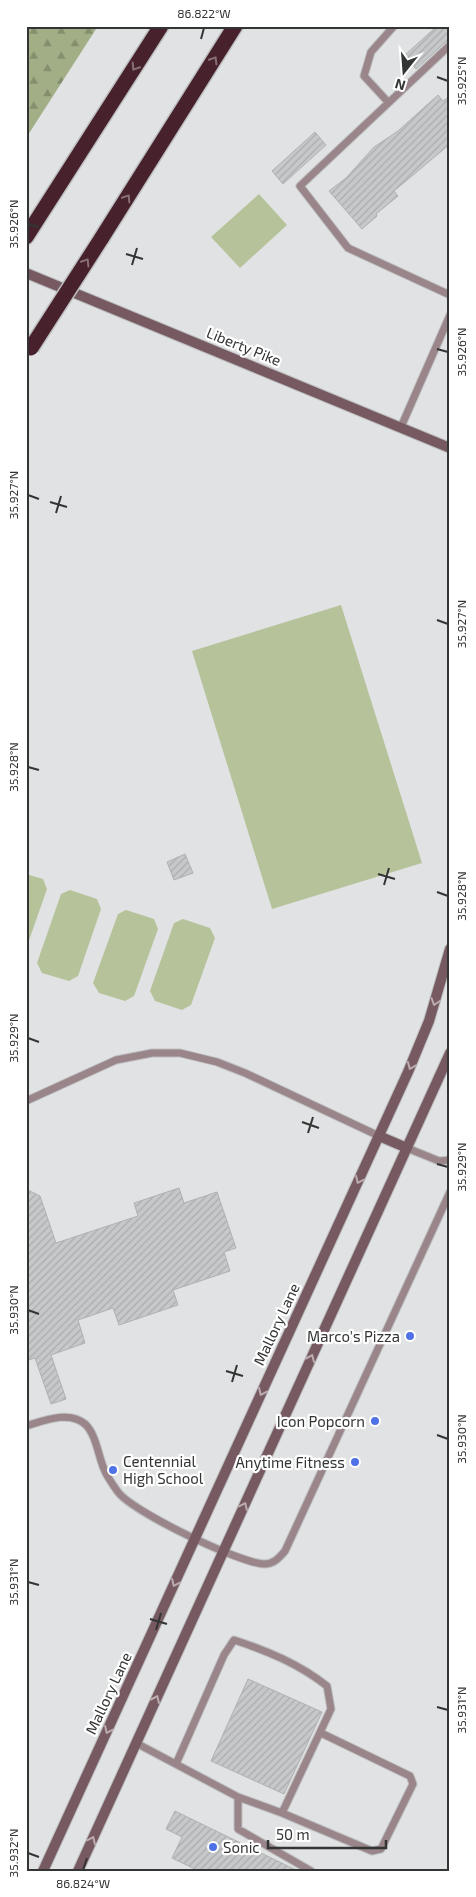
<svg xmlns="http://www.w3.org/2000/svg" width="476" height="1897" viewBox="0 0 476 1897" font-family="'Exo 2',sans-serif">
<defs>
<pattern id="forest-firs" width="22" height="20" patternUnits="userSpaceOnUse" patternTransform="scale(1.25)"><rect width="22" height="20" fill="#a2af86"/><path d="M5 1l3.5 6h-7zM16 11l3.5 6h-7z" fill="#858f6e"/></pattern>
<pattern id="building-hatch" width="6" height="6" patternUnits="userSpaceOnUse" patternTransform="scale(1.25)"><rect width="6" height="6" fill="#c6c8c9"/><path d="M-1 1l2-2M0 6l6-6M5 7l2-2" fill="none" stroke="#abacad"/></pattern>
</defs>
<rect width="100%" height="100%" fill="#e0e2e3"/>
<path fill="#b6c39a" d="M259 194 287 225 240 268 211 237Z
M341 605 422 863 272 909 192 651Z
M26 874 43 879 47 889 26 949Z
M70 890 97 899 101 909 78 976 69 981 42 973 37 963 61 894Z
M126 910 154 919 158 929 134 996 125 1001 99 993 93 983 118 914Z
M183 919 210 928 215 938 191 1005 182 1010 155 1001 150 991 174 923Z"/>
<path fill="url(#forest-firs)" d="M26 26H98L26 138Z"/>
<path fill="url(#building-hatch)" stroke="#afb1b2" d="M437 26H450V38L416 69 404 56Z
M438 95 443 101 450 96V144L394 191 398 196 376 214 377 216 362 229 329 191 346 178 374 147 398 131Z
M315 132 326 145 283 184 272 171Z
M185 854 193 873 174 880 167 862Z
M179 1188 184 1203 217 1192 236 1248 224 1252 230 1271 173 1290 178 1305 119 1325 113 1308 78 1320 85 1343 51 1355 66 1399 51 1404 35 1358 26 1361V1189L40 1196 56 1243 138 1216 134 1203Z
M248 1679 322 1712 284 1794 211 1761Z
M175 1811 298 1871H199L172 1858 182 1837 166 1829Z"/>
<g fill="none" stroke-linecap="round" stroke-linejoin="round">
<defs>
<path id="lane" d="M450 45 300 186 348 248 450 295
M388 102 364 76 371 52 394 26
M401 427 450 315
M26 1101 116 1060 152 1053H180L217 1062 245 1073 379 1136
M407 1148 439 1161 450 1160
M26 1426C43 1421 69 1410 85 1424 96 1434 98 1455 104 1469 107 1477 113 1485 118 1492 133 1512 239 1563 264 1564 274 1564 279 1558 285 1551L450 1192
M136 1743 238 1797V1829L311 1871
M176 1764 224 1655 234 1640C268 1651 299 1664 327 1686L331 1709 282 1813 238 1797
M282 1813 372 1851 381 1849 413 1784 410 1776 321 1733"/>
<path id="secondary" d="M26 273 450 448
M379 1136 407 1148
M43 1871 408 1072 429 1021 450 949
M78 1871 450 1053"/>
<path id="highway" d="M26 237 161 26
M101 239 235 26"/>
</defs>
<use href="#lane" stroke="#bdbfc0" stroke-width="9"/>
<use href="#secondary" stroke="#bdbfc0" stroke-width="12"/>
<use href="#highway" stroke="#bdbfc0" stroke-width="18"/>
<use href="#lane" stroke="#9a858a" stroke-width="7"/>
<use href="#secondary" stroke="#775a61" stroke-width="10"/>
<use href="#highway" stroke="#47212c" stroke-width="15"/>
<defs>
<path id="highway-bridge" d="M31 348 101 239"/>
</defs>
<use href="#highway-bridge" stroke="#bdbfc0" stroke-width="18" stroke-linecap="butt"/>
<use href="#highway-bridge" stroke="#47212c" stroke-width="15"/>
</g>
<defs><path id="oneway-chevron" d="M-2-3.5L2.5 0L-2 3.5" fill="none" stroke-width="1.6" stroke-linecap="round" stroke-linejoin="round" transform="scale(1.25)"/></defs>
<g stroke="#876f76">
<use href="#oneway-chevron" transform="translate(214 60) rotate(-58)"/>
<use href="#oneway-chevron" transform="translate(135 67) rotate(123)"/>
<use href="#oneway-chevron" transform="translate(127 198) rotate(-58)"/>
<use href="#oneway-chevron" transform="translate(86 262) rotate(-58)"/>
</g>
<g stroke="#bbacb0">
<use href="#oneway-chevron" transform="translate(435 1002) rotate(108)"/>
<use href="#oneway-chevron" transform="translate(411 1066) rotate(112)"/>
<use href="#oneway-chevron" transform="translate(359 1180) rotate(115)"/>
<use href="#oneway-chevron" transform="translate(311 1358) rotate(-66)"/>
<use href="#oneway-chevron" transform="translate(262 1392) rotate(115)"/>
<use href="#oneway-chevron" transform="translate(244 1506) rotate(-65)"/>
<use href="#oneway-chevron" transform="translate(175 1583) rotate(115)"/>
<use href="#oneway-chevron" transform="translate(156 1699) rotate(-66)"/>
<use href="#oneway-chevron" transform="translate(108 1730) rotate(115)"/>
<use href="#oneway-chevron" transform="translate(92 1840) rotate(-65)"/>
</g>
<path fill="none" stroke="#333434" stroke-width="2" d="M201 39 204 28M437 77 448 81M28 224 39 227M126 254 143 259M132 265 137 248M437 349 448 352M28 495 39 499M50 502 67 507M56 513 61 496M437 620 448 624M28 767 39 770M378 874 395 879M384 885 389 868M437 892 448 896M28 1038 39 1042M302 1122 319 1128M308 1133 313 1117M437 1164 448 1167M28 1310 39 1314M226 1371 243 1376M232 1382 237 1365M437 1435 448 1439M28 1582 39 1585M150 1619 167 1624M156 1630 161 1613M437 1707 448 1710M28 1853 39 1857M83 1870 87 1858"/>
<g fill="#4f72e6" stroke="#fff" stroke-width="2">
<circle cx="410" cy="1336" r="5"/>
<circle cx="375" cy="1421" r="5"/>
<circle cx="355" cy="1462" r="5"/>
<circle cx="113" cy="1470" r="5"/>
<circle cx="213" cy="1847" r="5"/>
</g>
<g text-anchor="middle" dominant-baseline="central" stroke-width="4.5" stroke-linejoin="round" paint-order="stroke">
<g font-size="15" fill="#333434" stroke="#fff">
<text transform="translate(244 346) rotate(22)">Liberty Pike</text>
<text transform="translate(276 1324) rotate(-65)">Mallory Lane</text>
<text transform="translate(108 1693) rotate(-65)">Mallory Lane</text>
</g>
<g font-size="15" fill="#333434" stroke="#fff" text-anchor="end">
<text x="400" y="1336">Marco's Pizza</text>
<text x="365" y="1421">Icon Popcorn</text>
<text x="123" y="1461" text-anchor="start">Centennial<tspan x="123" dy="17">High School</tspan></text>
<text x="345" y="1462">Anytime Fitness</text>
<text x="223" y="1847" text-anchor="start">Sonic</text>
</g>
</g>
<rect width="476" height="1897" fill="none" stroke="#ffffff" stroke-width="55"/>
<g transform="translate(404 72) rotate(197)" stroke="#ffffff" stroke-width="4" paint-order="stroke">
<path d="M0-4L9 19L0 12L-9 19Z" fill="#333434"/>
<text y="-8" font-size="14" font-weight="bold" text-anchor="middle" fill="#333434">N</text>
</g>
<path d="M268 1840v8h118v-8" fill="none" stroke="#333434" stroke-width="2.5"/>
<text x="276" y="1840" font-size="15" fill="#333434" stroke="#ffffff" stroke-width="4" paint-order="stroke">50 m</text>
<rect x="28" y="28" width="420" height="1842" fill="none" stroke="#333434" stroke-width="2"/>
<g font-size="12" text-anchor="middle" fill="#333434">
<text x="204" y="18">86.822°W</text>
<text transform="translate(462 81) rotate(-90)" y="4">35.925°N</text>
<text transform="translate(14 224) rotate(-90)" y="4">35.926°N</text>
<text transform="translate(462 352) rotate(-90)" y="4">35.926°N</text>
<text transform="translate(14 495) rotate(-90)" y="4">35.927°N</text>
<text transform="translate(462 624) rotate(-90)" y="4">35.927°N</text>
<text transform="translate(14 767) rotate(-90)" y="4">35.928°N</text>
<text transform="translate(462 896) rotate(-90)" y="4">35.928°N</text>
<text transform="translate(14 1038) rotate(-90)" y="4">35.929°N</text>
<text transform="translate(462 1167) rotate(-90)" y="4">35.929°N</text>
<text transform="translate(14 1310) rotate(-90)" y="4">35.930°N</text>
<text transform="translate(462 1439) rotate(-90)" y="4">35.930°N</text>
<text transform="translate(14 1582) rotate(-90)" y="4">35.931°N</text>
<text transform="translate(462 1710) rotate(-90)" y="4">35.931°N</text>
<text transform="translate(14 1853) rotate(-90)" y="4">35.932°N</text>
<text x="83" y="1888">86.824°W</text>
</g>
</svg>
